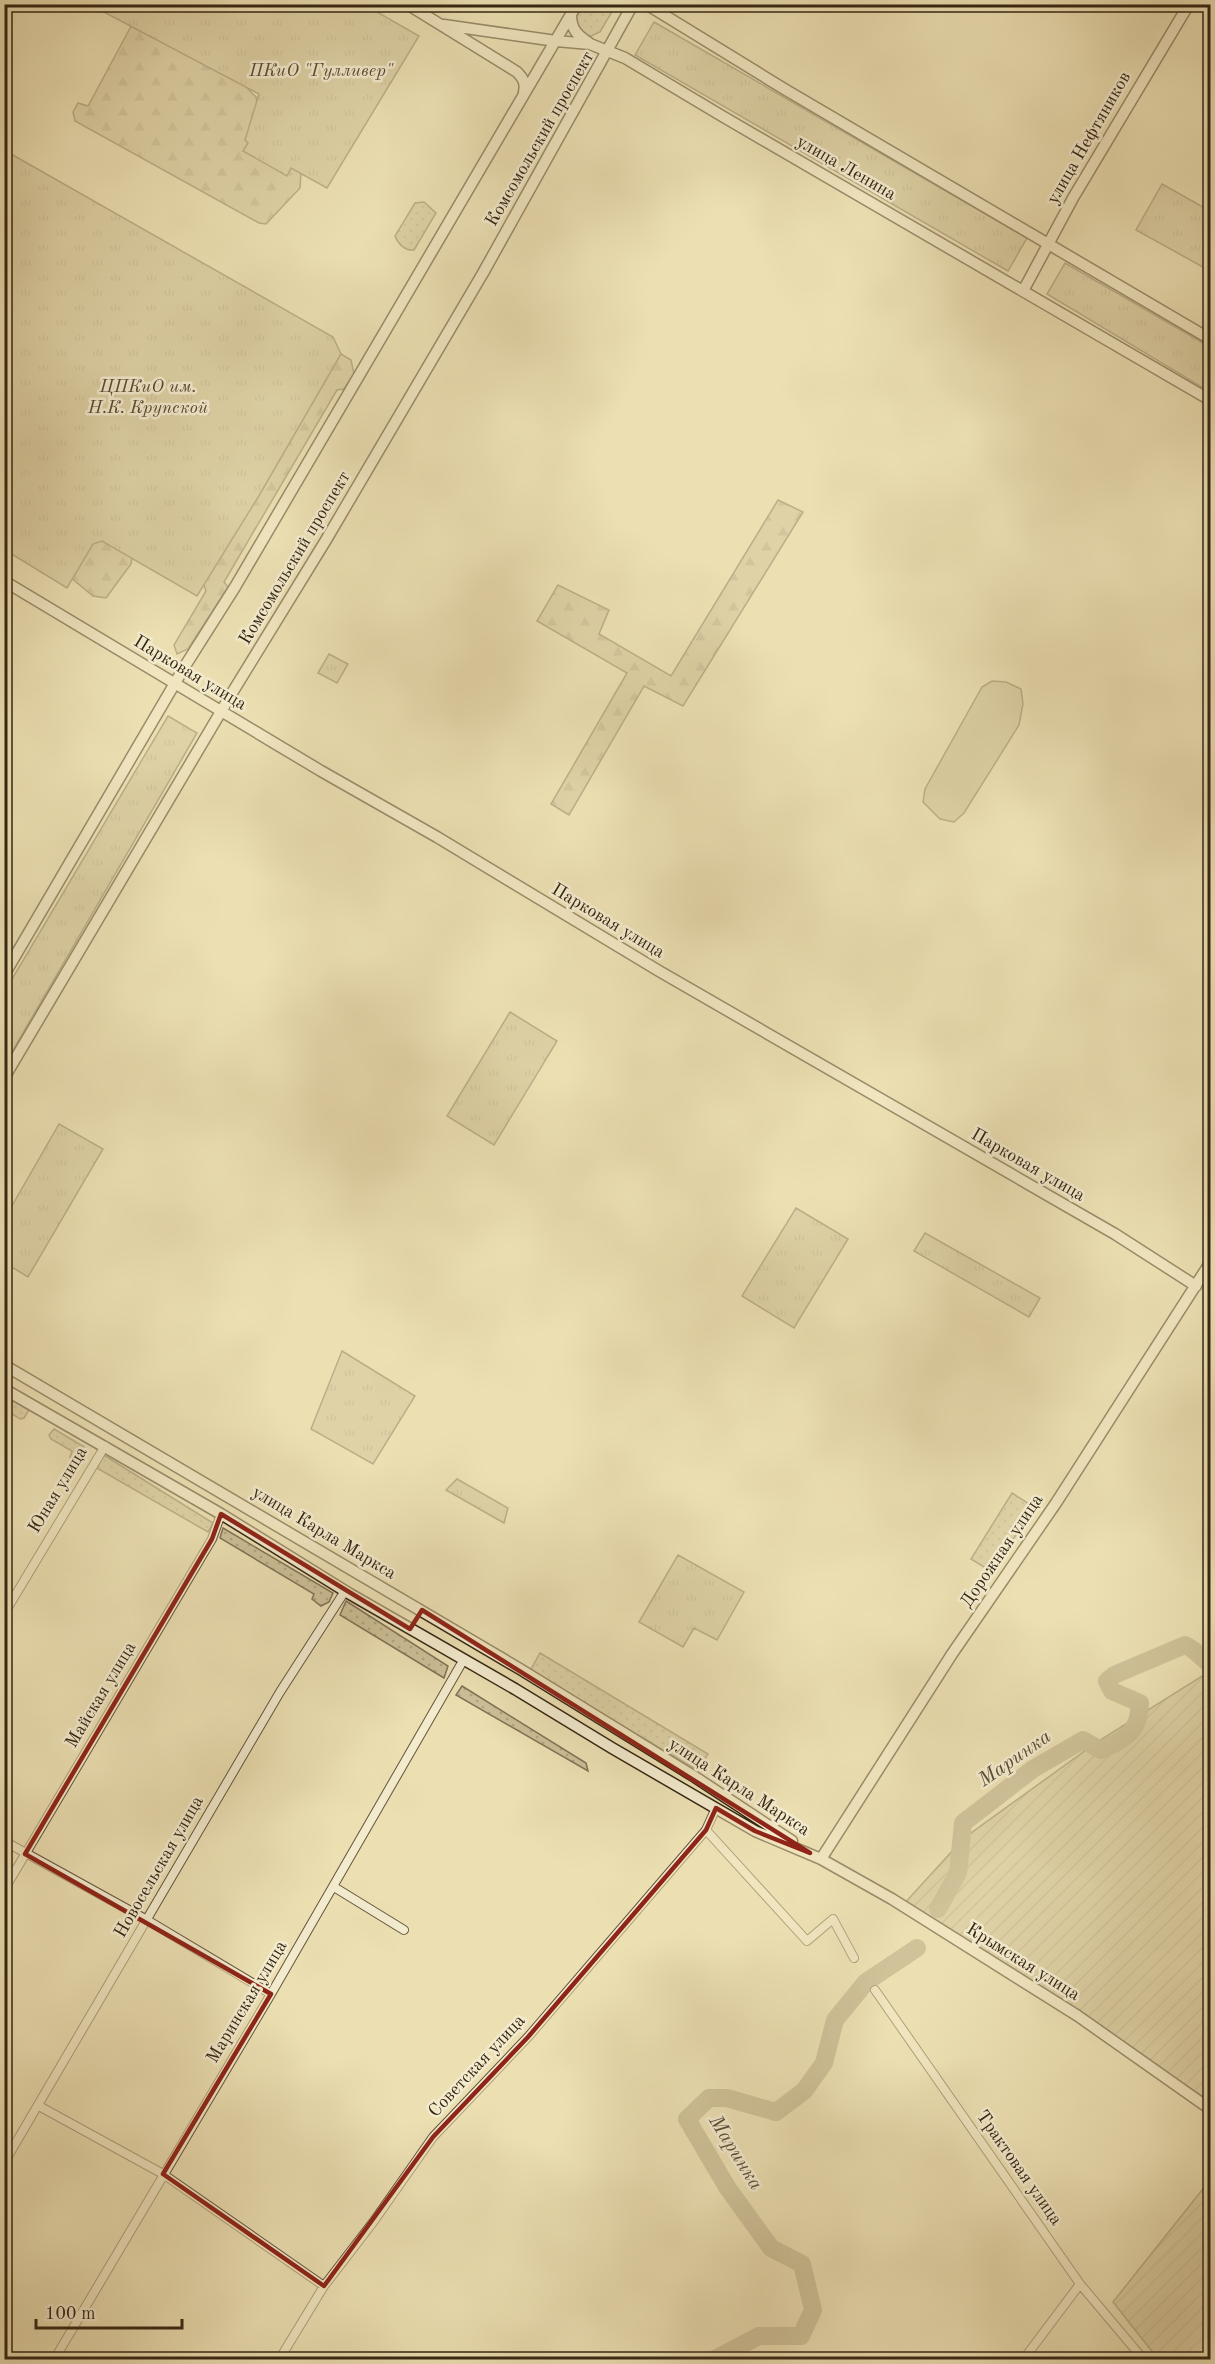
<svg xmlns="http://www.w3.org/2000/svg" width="1215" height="2364" viewBox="0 0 1215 2364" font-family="'Old Standard TT',serif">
<defs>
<pattern id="grass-dots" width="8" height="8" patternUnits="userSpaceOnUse" patternTransform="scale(1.5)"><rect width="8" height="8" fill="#cdc098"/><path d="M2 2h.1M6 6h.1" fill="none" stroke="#b1a582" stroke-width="1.8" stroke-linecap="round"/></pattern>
<pattern id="forest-firs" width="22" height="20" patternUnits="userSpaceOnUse" patternTransform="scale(1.5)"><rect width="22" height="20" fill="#cdc098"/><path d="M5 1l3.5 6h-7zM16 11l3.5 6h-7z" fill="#b1a582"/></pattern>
<pattern id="park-tufts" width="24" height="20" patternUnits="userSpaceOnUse" patternTransform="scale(1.5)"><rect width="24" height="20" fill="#cdc098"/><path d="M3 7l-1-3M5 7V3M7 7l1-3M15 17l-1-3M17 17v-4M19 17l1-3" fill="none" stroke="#b1a582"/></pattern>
<pattern id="garden-furrows" width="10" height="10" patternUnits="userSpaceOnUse" patternTransform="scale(1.5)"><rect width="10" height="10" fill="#cdc098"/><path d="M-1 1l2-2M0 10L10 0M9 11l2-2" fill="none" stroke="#b1a582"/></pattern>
</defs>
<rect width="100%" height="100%" fill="#ece0b3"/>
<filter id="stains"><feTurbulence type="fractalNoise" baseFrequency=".00333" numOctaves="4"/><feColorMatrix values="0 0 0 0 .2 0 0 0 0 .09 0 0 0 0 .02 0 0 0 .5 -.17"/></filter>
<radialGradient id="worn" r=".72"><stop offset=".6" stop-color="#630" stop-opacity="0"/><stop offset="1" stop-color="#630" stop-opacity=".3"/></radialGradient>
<path fill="url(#grass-dots)" stroke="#817356" stroke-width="1.5" d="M579 5H616L600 32 591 36 579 33 575 12Z
M424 202 436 213 414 250C405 251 398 244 395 236L415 203Z
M5 1395 29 1410 24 1418 20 1419 5 1409Z
M54 1429 86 1448 80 1459 76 1460 70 1457 72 1451 51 1439 49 1435Z
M102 1454 213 1523 208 1532 95 1467Z
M1012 1493 1034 1507 992 1572 971 1559Z
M223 1528 333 1593 329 1602 321 1606 312 1599 314 1594 220 1538Z
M346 1601 448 1666 444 1678 340 1615Z
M540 1653 708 1754 697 1770 530 1671Z
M462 1686 586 1763 588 1771 456 1695Z"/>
<path fill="url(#forest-firs)" stroke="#817356" stroke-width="1.5" d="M135 19 241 82 256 97 260 114 301 172 300 188 266 224 259 223 75 121 73 112 78 103 88 106Z
M341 354 351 360 354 374 344 389 337 390 224 582 228 587 188 649 177 654 174 645 206 591 201 578 310 367Z
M778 500 803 512 683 706 644 686 569 815 551 804 627 673 537 621 558 585 609 610 599 634 671 676Z
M140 511 131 564 106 598 93 596 64 572 75 539Z"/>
<path fill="url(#park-tufts)" stroke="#817356" stroke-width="1.5" d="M59 5H365L419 36 327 188 291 168 287 176 243 151 248 143 245 140 259 94 104 12 68 9Z
M654 22 1027 238 1008 271 635 55Z
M4 150 333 337 341 354 260 494 197 596 102 541 93 544 67 588 5 550Z
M1162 184 1210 211V271L1136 230Z
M1065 263 1210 347V392L1047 294Z
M329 654 348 664 337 683 318 673Z
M168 716 197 733 5 1064V991Z
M510 1012 557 1041 494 1145 447 1116Z
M59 1124 103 1149 28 1277 5 1263V1218Z
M796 1208 848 1239 794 1328 742 1296Z
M925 1233 1040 1298 1029 1317 914 1251Z
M342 1351 415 1396 373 1464 311 1429Z
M457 1479 508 1508 504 1523 446 1490Z
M678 1555 744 1592 717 1640 694 1628 683 1647 639 1622Z"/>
<path fill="url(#garden-furrows)" stroke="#817356" stroke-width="1.5" d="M1210 1671V2101L902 1906 964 1838 1097 1742Z
M1210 2180V2359H1158L1113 2302Z"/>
<path fill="#cdc098" stroke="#817356" stroke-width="1.5" d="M992 681 1006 682 1021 689 1023 704 1019 725 964 813 954 822 940 819 923 802 925 789 982 687Z"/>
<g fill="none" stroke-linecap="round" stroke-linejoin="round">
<path stroke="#aea17d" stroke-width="18" d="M938 1909 958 1873 963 1823 1033 1769 1083 1740 1101 1750C1126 1738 1139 1733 1140 1703L1112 1691 1107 1681 1114 1675 1185 1645C1195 1649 1201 1658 1210 1664
M713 2360 759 2336H801L813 2310 802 2264 771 2248 727 2187 687 2119 709 2098H727L776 2112 804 2091 824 2063 835 2020 866 1982 917 1948"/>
<defs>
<path id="minor" d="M4 1614 105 1446
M706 1830 807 1941 833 1919 854 1958
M4 1841 147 1920 271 1994
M334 1887 404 1930
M4 1890 212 1539 221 1514
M875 1990 1080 2284 1144 2360
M39 2106 163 2174 324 2286
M4 2163 280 1692 345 1591
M54 2360 271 1994 464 1659
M279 2360 324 2286 374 2221 433 2137 528 2037 706 1830 716 1808
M1023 2360 1080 2284"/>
<path id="secondary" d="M407 4 517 72C523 78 526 83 524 92
M646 4 786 90 1210 339
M571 15C571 29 577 35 589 43
M444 25 556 41 590 44 625 58 722 116 1210 400
M1023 291 1073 198 1189 4
M4 581 321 771 437 837 659 971 1115 1234 1196 1286
M4 975 185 666 235 587 577 4
M4 1078 232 693 326 540 483 273 633 4
M4 1365 520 1669 695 1777 792 1841
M4 1389 221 1514 350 1594 515 1689 612 1748 755 1831 821 1859 892 1899 1078 2016 1210 2109
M821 1859 952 1654 1056 1503 1210 1263"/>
</defs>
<use href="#minor" stroke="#63543b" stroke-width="10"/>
<use href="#secondary" stroke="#352613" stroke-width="13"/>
<use href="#minor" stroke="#f3ebce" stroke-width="8"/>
<use href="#secondary" stroke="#f3ebce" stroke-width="10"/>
</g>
<path d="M0 0H1215V2364H0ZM221 1514 410 1629 422 1610 810 1853 755 1831 716 1808 706 1830 528 2037 433 2137 324 2286 163 2174 271 1994 25 1854 212 1539Z" fill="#ece0b3" fill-opacity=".55" fill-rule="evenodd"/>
<path fill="none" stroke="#8f2418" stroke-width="4.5" stroke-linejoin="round" d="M221 1514 410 1629 422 1610 810 1853 755 1831 716 1808 706 1830 528 2037 433 2137 324 2286 163 2174 271 1994 25 1854 212 1539Z"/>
<g text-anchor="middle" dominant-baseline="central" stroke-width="5" stroke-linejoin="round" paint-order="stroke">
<g font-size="18" font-style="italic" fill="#5b4c34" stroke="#f3ebce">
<text x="321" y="71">ПКиО "Гулливер"</text>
<text x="148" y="387">ЦПКиО им.<tspan x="148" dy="21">Н.К. Крупской</tspan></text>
</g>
<g font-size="18" fill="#352613" stroke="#f3ebce">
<text transform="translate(1089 138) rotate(-60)">улица Нефтяников</text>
<text transform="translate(540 139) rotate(-60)">Комсомольский проспект</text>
<text transform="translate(846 168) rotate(30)">улица Ленина</text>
<text transform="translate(295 558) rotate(-59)">Комсомольский проспект</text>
<text transform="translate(190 673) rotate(31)">Парковая улица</text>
<text transform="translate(608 921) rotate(31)">Парковая улица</text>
<text transform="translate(1028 1165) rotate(30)">Парковая улица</text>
<text transform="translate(58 1490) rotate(-59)">Юная улица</text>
<text transform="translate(324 1533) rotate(31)">улица Карла Маркса</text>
<text transform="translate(1002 1551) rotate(-56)">Дорожная улица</text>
<text transform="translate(101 1695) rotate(-59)">Майская улица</text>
<text transform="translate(739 1787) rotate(33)">улица Карла Маркса</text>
<text transform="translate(159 1867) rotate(-60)">Новосельская улица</text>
<text transform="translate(1023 1962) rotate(32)">Крымская улица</text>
<text transform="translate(247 2002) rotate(-59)">Маринская улица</text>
<text transform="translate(477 2066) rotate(-47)">Советская улица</text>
<text transform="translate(1019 2168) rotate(55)">Трактовая улица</text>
</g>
<g font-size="20" font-style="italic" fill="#594b33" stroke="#f3ebce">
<text transform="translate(1015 1759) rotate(-35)">Маринка</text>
<text transform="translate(735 2153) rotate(58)">Маринка</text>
</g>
</g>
<rect width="1215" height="2364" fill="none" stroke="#ece0b3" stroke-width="24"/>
<rect x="6" y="6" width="1203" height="2352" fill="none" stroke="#352613" stroke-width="3"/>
<rect x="12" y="12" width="1191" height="2340" fill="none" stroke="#352613" stroke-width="1.5"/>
<path d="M36 2319v9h146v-9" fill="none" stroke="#352613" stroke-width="3"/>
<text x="45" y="2319" font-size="18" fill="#352613" stroke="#f3ebce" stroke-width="4.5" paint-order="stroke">100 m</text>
<rect width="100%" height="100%" filter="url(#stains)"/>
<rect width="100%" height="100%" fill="url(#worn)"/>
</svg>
